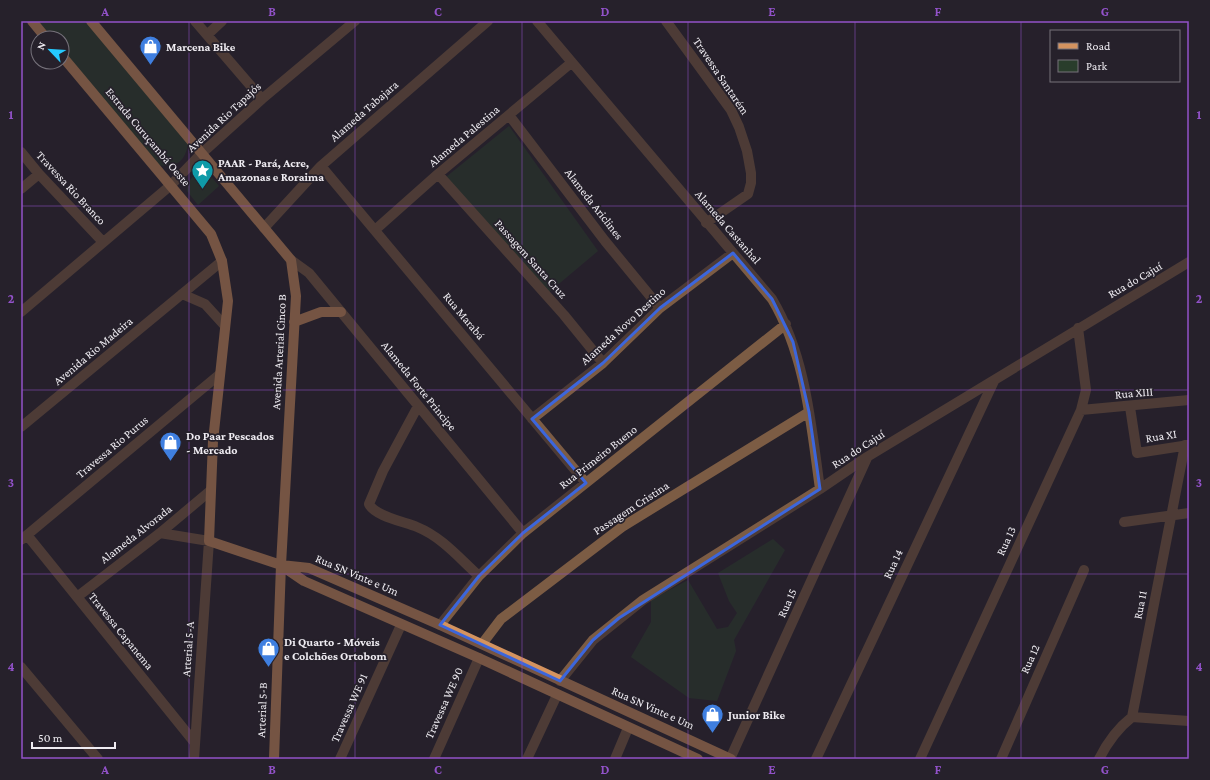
<svg xmlns="http://www.w3.org/2000/svg" width="1210" height="780" viewBox="0 0 1210 780" font-family="'Crimson Pro',serif">
<rect width="100%" height="100%" fill="#26212b"/>
<path fill="#293d2b" d="M32 21H91L189 140C185 163 177 168 155 165L62 56V38H46Z
M509 126 598 251 548 293 446 177Z
M200 172 208 173 219 186 198 205 187 191C188 181 191 177 200 172Z
M773 539 785 550 734 640 736 651 717 701 689 698 631 657 651 622V600L688 580 717 629 728 627 737 613 729 601 718 573Z"/>
<g fill="none" stroke-linecap="round" stroke-linejoin="round">
<path stroke="#7c5c44" stroke-width="10" d="M195 21 262 99
M537 21 772 299C806 356 811 425 820 489
M666 21 731 110 739 127 747 151 751 173V183L748 194 706 223
M207 35 222 21
M509 115 605 241 660 308
M21 152 39 174 103 242
M321 166 586 483
M438 174 564 315 603 363
M21 189 39 174
M264 228 321 166 488 21
M375 230 438 174 571 63
M291 260 309 273 523 533
M182 294 205 304 225 326
M21 312 171 185 201 154 262 99 355 21
M418 406 383 471 369 504C374 516 405 522 417 527 442 537 460 559 479 576
M1130 407 1137 453 1189 445
M1081 410 1189 400
M532 419 603 363 660 308 733 253
M21 427 222 261
M1124 522 1189 513
M160 533 209 541 194 759
M27 535 195 743
M21 540 220 374
M77 597 160 533 210 491
M440 625 479 576 523 533 786 324
M482 644 501 619 622 527 809 412
M21 667 98 759
M560 681 593 640 643 600 820 489 867 457 1189 262
M1132 717 1189 721
M340 759 401 625
M434 759 479 658
M527 759 557 695
M615 759 628 728
M730 759 867 458
M816 759 994 381
M920 759 1081 410 1086 390 1078 328
M1001 759 1084 570
M1099 759C1107 743 1118 728 1132 717L1185 445"/>
<path stroke="#d4935f" stroke-width="10" d="M32 21 46 38
M91 21 291 260 296 296 281 565 274 759
M62 56 211 234 222 261 228 301 213 441 209 541 281 565 309 568 440 625 731 759
M294 322 321 312H341
M282 566 304 581 479 658 698 759"/>
</g>
<path d="M0 0H1210V780H0ZM733 253 772 299 793 342 809 412 820 489 619 618 593 640 560 681 440 625 479 576 523 533 586 483 532 419 603 363 660 308Z" fill="#26212b" fill-opacity=".55" fill-rule="evenodd"/>
<path fill="none" stroke="#3c66dc" stroke-width="3" stroke-linejoin="round" d="M733 253 772 299 793 342 809 412 820 489 619 618 593 640 560 681 440 625 479 576 523 533 586 483 532 419 603 363 660 308Z"/>
<path fill="none" stroke="#9252c9" stroke-width="1" stroke-opacity="0.55" d="M189 21V759M355 21V759M522 21V759M688 21V759M855 21V759M1021 21V759M21 206H1189M21 390H1189M21 574H1189"/>
<defs>
<symbol id="shop-pin" viewBox="-11 -11 22 30"><path d="M0 17L-7.5 6A9.5 9.5 0 1 1 7.5 6Z" fill="#3f7fe0" stroke="#26212b"/><path d="M-5-2.5h2.3a2.7 3.5 0 0 1 5.4 0H5L5.5 6h-11ZM-1.5-2.5h3a1.5 2.3 0 0 0-3 0Z" fill="#fff"/></symbol>
<symbol id="sight-pin" viewBox="-11 -11 22 30"><path d="M0 17L-7.5 6A9.5 9.5 0 1 1 7.5 6Z" fill="#0f9aa8" stroke="#26212b"/><path d="M0-6L1.8-2.2L6-1.7L2.9 1.2L3.7 5.4L0 3.3L-3.7 5.4L-2.9 1.2L-6-1.7L-1.8-2.2Z" fill="#fff"/></symbol>
</defs>
<g fill-rule="evenodd">
<use href="#shop-pin" x="138" y="34" width="25" height="34"/>
<use href="#sight-pin" x="190" y="158" width="25" height="34"/>
<use href="#shop-pin" x="158" y="430" width="25" height="34"/>
<use href="#shop-pin" x="256" y="636" width="25" height="34"/>
<use href="#shop-pin" x="700" y="702" width="25" height="34"/>
</g>
<g text-anchor="middle" dominant-baseline="central" stroke-width="3.5" stroke-linejoin="round" paint-order="stroke">
<g font-size="12" font-weight="bold" fill="#efecf2" stroke="#26212b" text-anchor="start">
<text x="166" y="47">Marcena Bike</text>
<text x="218" y="163">PAAR - Pará, Acre,<tspan x="218" dy="14">Amazonas e Roraima</tspan></text>
<text x="186" y="436">Do Paar Pescados<tspan x="186" dy="14">- Mercado</tspan></text>
<text x="284" y="642">Di Quarto - Móveis<tspan x="284" dy="14">e Colchões Ortobom</tspan></text>
<text x="728" y="715">Junior Bike</text>
</g>
<g font-size="12" fill="#efecf2" stroke="#26212b">
<text transform="translate(721 76) rotate(56)">Travessa Santarém</text>
<text transform="translate(364 111) rotate(-41)">Alameda Tabajara</text>
<text transform="translate(224 117) rotate(-43)">Avenida Rio Tapajós</text>
<text transform="translate(464 136) rotate(-40)">Alameda Palestina</text>
<text transform="translate(148 137) rotate(50)">Estrada Curuçambá Oeste</text>
<text transform="translate(71 188) rotate(47)">Travessa Rio Branco</text>
<text transform="translate(594 204) rotate(52)">Alameda Ariclines</text>
<text transform="translate(728 227) rotate(49)">Alameda Castanhal</text>
<text transform="translate(531 259) rotate(48)">Passagem Santa Cruz</text>
<text transform="translate(1135 280) rotate(-30)">Rua do Cajuí</text>
<text transform="translate(464 316) rotate(50)">Rua Marabá</text>
<text transform="translate(623 326) rotate(-42)">Alameda Novo Destino</text>
<text transform="translate(93 351) rotate(-40)">Avenida Rio Madeira</text>
<text transform="translate(279 352) rotate(-87)">Avenida Arterial Cinco B</text>
<text transform="translate(419 386) rotate(51)">Alameda Forte Principe</text>
<text transform="translate(1134 393) rotate(-5)">Rua XIII</text>
<text transform="translate(1161 436) rotate(-9)">Rua XI</text>
<text transform="translate(112 447) rotate(-40)">Travessa Rio Purus</text>
<text transform="translate(858 449) rotate(-33)">Rua do Cajuí</text>
<text transform="translate(598 457) rotate(-38)">Rua Primeiro Bueno</text>
<text transform="translate(631 508) rotate(-33)">Passagem Cristina</text>
<text transform="translate(136 534) rotate(-38)">Alameda Alvorada</text>
<text transform="translate(1006 541) rotate(-65)">Rua 13</text>
<text transform="translate(893 564) rotate(-65)">Rua 14</text>
<text transform="translate(357 575) rotate(23)">Rua SN Vinte e Um</text>
<text transform="translate(787 603) rotate(-66)">Rua 15</text>
<text transform="translate(1140 605) rotate(-79)">Rua 11</text>
<text transform="translate(121 631) rotate(51)">Travessa Capanema</text>
<text transform="translate(188 649) rotate(-86)">Arterial 5-A</text>
<text transform="translate(1030 659) rotate(-66)">Rua 12</text>
<text transform="translate(444 703) rotate(-66)">Travessa WE 90</text>
<text transform="translate(349 708) rotate(-66)">Travessa WE 91</text>
<text transform="translate(653 708) rotate(24)">Rua SN Vinte e Um</text>
<text transform="translate(262 710) rotate(-88)">Arterial 5-B</text>
</g>
</g>
<rect width="1210" height="780" fill="none" stroke="#26212b" stroke-width="44"/>
<rect x="1050" y="30" width="130" height="52" fill="#26212b" stroke="#76727b"/>
<rect x="1058" y="43" width="20" height="6" fill="#d4935f" stroke="#76727b"/>
<text x="1086" y="50" font-size="12" fill="#efecf2">Road</text>
<rect x="1058" y="60" width="20" height="12" fill="#293d2b" stroke="#76727b"/>
<text x="1086" y="70" font-size="12" fill="#efecf2">Park</text>
<g transform="translate(50 50) rotate(295)"><circle r="19" fill="#26212b" stroke="#76727b"/>
<path d="M0-3L7 15L0 10L-7 15Z" fill="#25c9fe"/>
<text y="-6" font-size="11" font-weight="bold" text-anchor="middle" fill="#efecf2">N</text>
</g>
<path d="M32 742v6h83v-6" fill="none" stroke="#efecf2" stroke-width="2"/>
<text x="38" y="742" font-size="12" fill="#efecf2" stroke="#26212b" stroke-width="3" paint-order="stroke">50 m</text>
<rect x="22" y="22" width="1166" height="736" fill="none" stroke="#9252c9" stroke-width="1.5"/>
<g font-size="13" text-anchor="middle" font-weight="bold" fill="#9252c9">
<text x="105" y="16">A</text>
<text x="272" y="16">B</text>
<text x="438" y="16">C</text>
<text x="605" y="16">D</text>
<text x="772" y="16">E</text>
<text x="938" y="16">F</text>
<text x="1105" y="16">G</text>
<text x="11" y="119">1</text>
<text x="1199" y="119">1</text>
<text x="11" y="303">2</text>
<text x="1199" y="303">2</text>
<text x="11" y="487">3</text>
<text x="1199" y="487">3</text>
<text x="11" y="671">4</text>
<text x="1199" y="671">4</text>
<text x="105" y="774">A</text>
<text x="272" y="774">B</text>
<text x="438" y="774">C</text>
<text x="605" y="774">D</text>
<text x="772" y="774">E</text>
<text x="938" y="774">F</text>
<text x="1105" y="774">G</text>
</g>
</svg>
